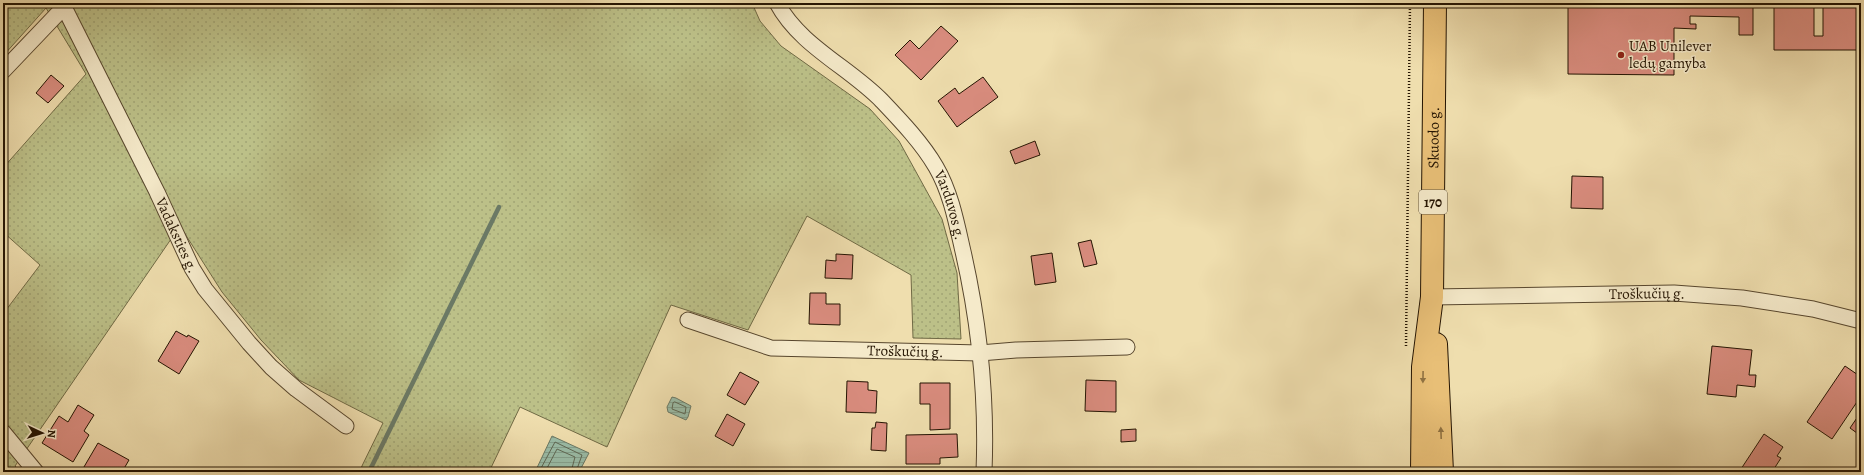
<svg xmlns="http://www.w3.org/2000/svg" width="1864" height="475" viewBox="0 0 1864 475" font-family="Alegreya,serif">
<defs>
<pattern id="grass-dots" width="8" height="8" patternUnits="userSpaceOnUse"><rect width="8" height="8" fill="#bcc088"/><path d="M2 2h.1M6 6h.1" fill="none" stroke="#a1a474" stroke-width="1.8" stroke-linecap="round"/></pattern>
<pattern id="water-rules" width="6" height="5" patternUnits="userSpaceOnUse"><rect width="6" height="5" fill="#9abca7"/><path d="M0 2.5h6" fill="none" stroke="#85a18e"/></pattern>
</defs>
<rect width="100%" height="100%" fill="#efdeae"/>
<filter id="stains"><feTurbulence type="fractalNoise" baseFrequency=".005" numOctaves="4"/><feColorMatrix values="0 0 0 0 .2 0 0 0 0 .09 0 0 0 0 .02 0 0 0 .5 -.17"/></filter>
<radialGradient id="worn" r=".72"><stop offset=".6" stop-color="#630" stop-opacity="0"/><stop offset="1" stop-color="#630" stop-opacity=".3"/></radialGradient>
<path fill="url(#grass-dots)" stroke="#706a45" d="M3 3H752L760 21 781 46 870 109 899 141 942 219 957 273 961 339 913 338 911 275 807 216 748 330 671 305 607 447 520 407 489 472H359L383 423 299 380 261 340 222 292 180 226 15 466 20 472H3V314L40 265 3 232V168L86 74 46 8 3 56Z"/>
<path fill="url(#water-rules)" stroke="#6b7965" d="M672 397 676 398 691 406 688 417 686 420 668 412 667 407Z
M552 436 589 453 579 472H535Z"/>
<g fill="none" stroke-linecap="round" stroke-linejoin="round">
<path stroke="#5f6854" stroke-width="1" d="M675 402 686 407 685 414 672 409 673 403Z
M539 472 555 442 582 455 576 472
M545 472 557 449 575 457 571 472"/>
<path stroke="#6b7965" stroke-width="4.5" d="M369 472 499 207"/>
</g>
<path fill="#d98c7e" stroke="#241402" d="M1568 3H1753V35H1739V17L1690 16V24H1696V29L1674 28V75L1568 74Z
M1774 3H1814V36H1823V3H1861V50H1774Z
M941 26 958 41 921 80 895 55 910 40 919 49Z
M51 75 64 86 48 103 36 93Z
M983 77 998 97 957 127 938 101 955 88 959 94Z
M1035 141 1040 155 1015 164 1010 151Z
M1572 176 1603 177V209L1571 208Z
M1091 240 1097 264 1084 267 1078 243Z
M1052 253 1056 282 1035 285 1031 256Z
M836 254 853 255 852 279 825 278 826 260 836 261Z
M810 293H826V304H840V325L809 324Z
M176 331 187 337 188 335 199 341 179 374 158 361Z
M1712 346 1752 350 1749 375H1756L1755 387 1737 385 1736 397 1707 394Z
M1845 366 1861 377V396L1832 439 1807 422Z
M740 372 759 382 745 405 727 395Z
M1086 380 1116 381V412L1085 411Z
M847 381 868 382V390L877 391 876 413 846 412Z
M920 383H950V429L930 430V404H920Z
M78 405 94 415 84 431 89 435 73 462 42 443 59 416 68 422Z
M1861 412V436L1850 428Z
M727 414 745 424 733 446 715 436Z
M876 422 887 423 886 451 871 450 872 428H875Z
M1136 429V441L1121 442V430Z
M957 434 958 457 940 458V464H906V435Z
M1764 434 1783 447 1777 456 1781 458 1772 472H1739Z
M98 443 129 460 122 472H81Z"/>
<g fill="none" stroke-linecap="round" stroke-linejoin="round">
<defs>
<g id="minor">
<path id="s1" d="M62 3 157 192 192 268 205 289 249 343 271 367 296 389 346 426"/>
<path id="s2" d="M777 3C800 46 849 67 882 101 901 121 922 143 936 167 950 191 956 220 962 247 979 320 987 397 984 472"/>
<path d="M3 71 65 6"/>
<path id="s3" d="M1432 297 1674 293 1742 298 1813 309 1861 321"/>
<path id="s4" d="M688 320 771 348 980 353 1016 350 1127 347"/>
<path d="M3 432 36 472"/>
</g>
<g id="primary">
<path d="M1436 344 1442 472"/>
<path id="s5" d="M1422 472 1423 367 1432 297 1435 3"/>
</g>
</defs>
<use href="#minor" stroke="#57462d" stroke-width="17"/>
<use href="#primary" stroke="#241402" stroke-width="24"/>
<path stroke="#241402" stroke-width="2.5" stroke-dasharray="1 2" stroke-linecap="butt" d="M1406 346 1410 3"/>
<use href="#minor" stroke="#f5eaca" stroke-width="15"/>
<use href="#primary" stroke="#e8bf77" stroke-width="22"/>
</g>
<defs><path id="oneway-solid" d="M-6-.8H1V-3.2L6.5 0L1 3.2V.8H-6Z"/></defs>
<g fill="#907242">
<use href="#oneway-solid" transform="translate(1423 377) rotate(91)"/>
<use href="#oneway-solid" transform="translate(1441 433) rotate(-92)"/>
</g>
<circle fill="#8f2418" stroke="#f5eaca" stroke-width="1.5" cx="1621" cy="55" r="4"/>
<g text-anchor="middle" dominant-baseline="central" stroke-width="3" stroke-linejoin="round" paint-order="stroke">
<rect fill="#f5eaca" stroke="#63543e" stroke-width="1" x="1419" y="190" width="28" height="24" rx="3"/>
<g font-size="14" font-weight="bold" fill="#241402">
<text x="1433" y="202">170</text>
</g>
<g font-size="15" fill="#241402" stroke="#f5eaca" text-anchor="start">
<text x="1629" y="46">UAB Unilever<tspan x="1629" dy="17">ledų gamyba</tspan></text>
</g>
<g font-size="15" fill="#241402" stroke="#f5eaca">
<text stroke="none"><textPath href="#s5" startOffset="335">Skuodo g.</textPath></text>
<text stroke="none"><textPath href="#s2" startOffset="271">Varduvos g.</textPath></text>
<text stroke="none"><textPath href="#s1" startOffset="259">Vadaksties g.</textPath></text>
<text stroke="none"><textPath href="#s3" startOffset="215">Troškučių g.</textPath></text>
<text stroke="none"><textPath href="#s4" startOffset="222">Troškučių g.</textPath></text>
</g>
</g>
<rect width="1864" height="475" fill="none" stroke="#efdeae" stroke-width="16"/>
<rect x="4" y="4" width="1856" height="467" fill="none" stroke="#241402" stroke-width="2"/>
<rect x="8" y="8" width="1848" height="459" fill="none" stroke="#241402"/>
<g transform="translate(42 433) rotate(94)" stroke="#f5eaca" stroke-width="3" paint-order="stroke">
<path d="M0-3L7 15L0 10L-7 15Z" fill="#241402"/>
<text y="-6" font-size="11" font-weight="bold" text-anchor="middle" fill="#241402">N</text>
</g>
<rect width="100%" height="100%" filter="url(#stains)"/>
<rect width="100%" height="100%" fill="url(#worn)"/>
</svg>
